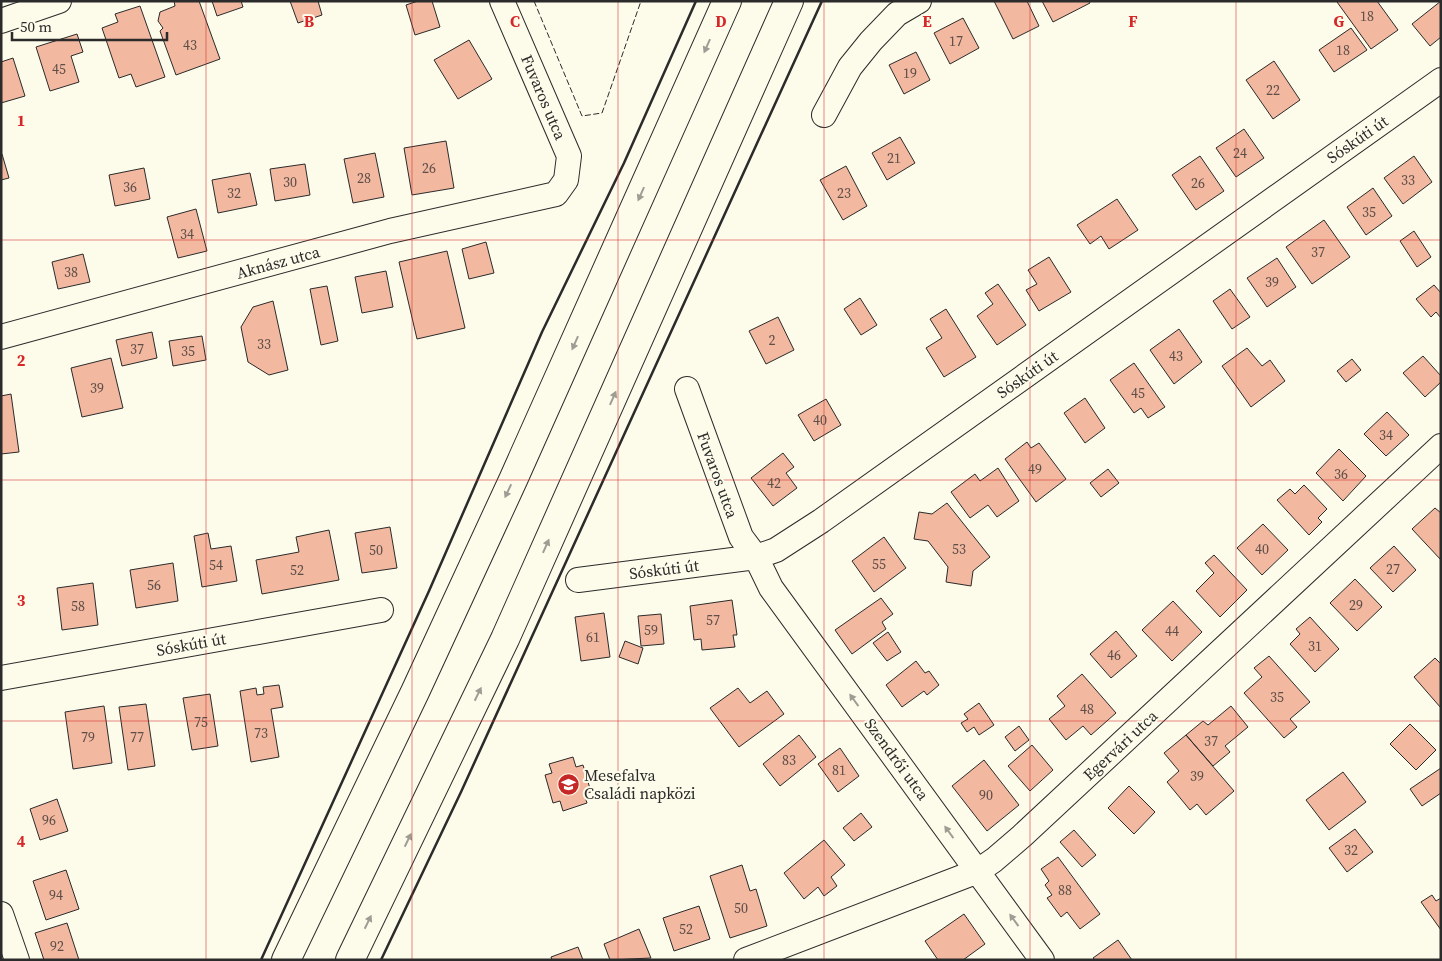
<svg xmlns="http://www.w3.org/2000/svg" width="1442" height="961" viewBox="0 0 1442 961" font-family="'Source Serif 4',serif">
<rect width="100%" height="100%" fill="#fdfbea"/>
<path fill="#f2b8a0" stroke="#2b2b2b" d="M174 1H199L220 59 176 75 160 31 163 28 158 21 160 12 175 6Z
M212 1H241L243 7 217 16Z
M290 1H318L322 15 298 23Z
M418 1H432L440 27 415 35 406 5Z
M994 1H1027L1039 26 1013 39Z
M1042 1H1089L1090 3 1053 22Z
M1338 1H1377L1398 30 1371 49 1337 2Z
M1441 1V37L1430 46 1412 24Z
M140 6 165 77 136 87 131 74 119 78 102 28 118 22 115 14Z
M963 18 979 48 950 64 934 33Z
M1351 28 1367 50 1334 72 1319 50Z
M77 34 83 52 71 56 79 82 50 91 36 47Z
M469 40 492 79 458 99 434 60Z
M916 52 930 80 904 94 889 65Z
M13 58 25 96 1 103V62Z
M1274 61 1300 100 1273 119 1246 80Z
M1244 129 1264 158 1236 177 1216 148Z
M900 137 915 163 887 180 872 153Z
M446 141 454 188 412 195 404 148Z
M375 153 384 197 353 203 344 159Z
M2 154 9 178 1 180V155Z
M1200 156 1224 191 1196 210 1172 175Z
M1414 156 1432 182 1403 204 1384 178Z
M305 164 310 195 275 201 270 169Z
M846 166 867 206 843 220 820 180Z
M144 168 150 199 115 206 109 175Z
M250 173 257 205 218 213 212 180Z
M1373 188 1392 216 1366 235 1347 207Z
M1117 199 1138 230 1109 249 1101 236 1090 244 1077 225Z
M196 209 207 251 178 258 167 217Z
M1324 220 1350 257 1312 284 1286 247Z
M1414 231 1431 257 1417 267 1400 241Z
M486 242 494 273 469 279 462 249Z
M447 251 465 328 417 339 399 262Z
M83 254 90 282 58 289 52 262Z
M1049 257 1071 292 1039 311 1026 290 1037 284 1028 270Z
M1277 258 1296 287 1267 307 1247 278Z
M386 271 393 307 362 313 355 277Z
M998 284 1026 325 997 345 977 316 993 304 985 293Z
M1434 285 1441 293V318L1436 312 1431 317 1416 299Z
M327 286 338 341 321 345 310 289Z
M1230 289 1250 317 1232 329 1213 301Z
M860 298 877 325 861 335 844 309Z
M273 301 288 370 269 375 248 362 241 327 253 307Z
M946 309 976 357 944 377 926 348 942 338 930 319Z
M778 317 794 350 766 364 749 331Z
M1179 329 1202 362 1174 384 1150 350Z
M152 332 157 358 122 366 116 340Z
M202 336 206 360 173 366 169 341Z
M1247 348 1262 366 1270 360 1285 381 1251 407 1222 366Z
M1423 356 1441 376V382L1425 397 1403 373Z
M111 358 123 408 82 417 71 368Z
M1352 359 1361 370 1346 382 1337 371Z
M1134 363 1165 407 1148 418 1141 408 1134 413 1110 380Z
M11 394 19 452 1 454V396Z
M1085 398 1105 428 1085 443 1064 413Z
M826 399 841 425 814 441 798 415Z
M1387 412 1409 435 1386 456 1364 434Z
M1027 442 1031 448 1039 443 1066 479 1036 502 1005 459Z
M1339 449 1366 476 1343 501 1316 473Z
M783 453 794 467 786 473 797 488 773 506 751 478Z
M998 468 1019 501 997 517 988 505 970 518 951 492 975 474 980 481Z
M1108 469 1119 483 1101 497 1090 483Z
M1304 485 1327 509 1318 518 1322 522 1309 535 1277 500 1290 489 1295 494Z
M947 503 990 557 973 571 971 586 946 582 948 567 928 541 914 539 919 512 932 514Z
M1435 508 1441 513V560L1412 529Z
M1263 524 1288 550 1262 575 1237 548Z
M390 527 397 568 362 573 355 533Z
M329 530 339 580 262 594 256 560 299 552 296 537Z
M208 533 211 549 231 546 237 581 202 587 194 536Z
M884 537 906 568 874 592 852 561Z
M1394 546 1416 570 1393 592 1370 568Z
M1214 555 1247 590 1220 617 1196 591 1214 573 1205 563Z
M173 563 178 601 136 608 130 570Z
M1355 579 1382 607 1357 631 1330 603Z
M93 583 98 625 62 630 57 588Z
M881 598 893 614 882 622 886 629 852 654 835 630Z
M732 600 737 635H733L735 647 702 650 701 639 694 640 690 606Z
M1173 601 1202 632 1172 661 1142 630Z
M604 613 610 657 581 661 575 617Z
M661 614 664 644 641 646 638 616Z
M1310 617 1339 649 1315 672 1290 644 1300 634 1296 629Z
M1116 631 1137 656 1111 678 1090 654Z
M888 632 901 652 887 661 873 643Z
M625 641 643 648 638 664 619 657Z
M1269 656 1310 702 1290 719 1297 727 1284 738 1244 693 1262 677 1254 668Z
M1435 658 1441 664V708L1414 677Z
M916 661 925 673 929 671 939 685 927 695 924 691 902 707 886 685Z
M1082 674 1116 713 1091 735 1083 726 1066 740 1049 719 1065 706 1057 696Z
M279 685 283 707 271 709 279 757 251 762 240 691 256 688 257 695 264 694 263 687Z
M738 688 750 703 767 691 784 714 739 747 710 708Z
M210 694 218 746 192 750 183 698Z
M979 703 994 725 979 735 974 727 967 732 961 723 968 719 964 714Z
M146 704 155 766 128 770 119 707Z
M104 706 112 763 73 769 65 712Z
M1231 706 1248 727 1225 746 1230 752 1213 766 1186 735 1203 721 1208 725Z
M1410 724 1436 750 1416 770 1390 744Z
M1019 726 1029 740 1015 751 1005 737Z
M799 735 816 757 780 786 763 764Z
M1186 735 1234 791 1206 815 1197 804 1190 810 1167 782 1179 771 1164 753Z
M1032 745 1053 770 1030 791 1008 766Z
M840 748 859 776 838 792 818 764Z
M573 757 576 767 583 765 591 792 584 794 587 803 563 811 560 801 553 803 545 775 552 773 549 764Z
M984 760 1019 805 987 831 952 786Z
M1441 768V793L1422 806 1410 789Z
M1343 772 1366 802 1329 830 1306 800Z
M1129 786 1155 812 1134 834 1108 808Z
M57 799 68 831 40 840 30 809Z
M861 813 872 827 854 841 843 828Z
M1355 829 1373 852 1347 872 1329 848Z
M1074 830 1096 855 1082 867 1060 842Z
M824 840 845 865 831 877 837 886 824 896 818 887 804 899 784 873Z
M1058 857 1100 914 1080 929 1067 912 1061 917 1047 898 1052 895 1045 885 1049 881 1041 869Z
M742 865 750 891 756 889 767 926 730 938 710 876Z
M66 870 79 909 46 920 33 881Z
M1432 895 1436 901 1441 898V930L1421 902Z
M699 906 710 939 674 951 663 918Z
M964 914 985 944 963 960H938L925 941Z
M67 923 79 960H44L35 933Z
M639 929 651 958 610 960 604 944Z
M1118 940 1132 960H1095L1093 958Z
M578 947 583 960H552L551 957Z"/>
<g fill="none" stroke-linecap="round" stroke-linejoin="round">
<defs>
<path id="minor" d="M1 21 59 1
M824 115 850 67 871 41 897 14 919 1
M1 337 390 231 556 194 566 180 569 156 502 1
M687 389 741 537 756 557 771 588 1042 960
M578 580 756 557 776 550 821 521 1441 80
M1 678 381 610
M1 914 17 960
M746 960 978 871 994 860 1022 836 1441 446"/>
<path id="highway" d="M286 960 415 692 513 480 727 1
M350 960 505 639 789 1"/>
</defs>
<use href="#minor" stroke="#2b2b2b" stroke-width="26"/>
<use href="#highway" stroke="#2b2b2b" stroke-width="30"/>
<use href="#minor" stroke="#fdfbea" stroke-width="24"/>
<use href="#highway" stroke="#fdfbea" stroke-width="28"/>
<path stroke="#2b2b2b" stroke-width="1" stroke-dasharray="6 2.5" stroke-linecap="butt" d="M534 1 582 116 602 113 641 1"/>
<path stroke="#2b2b2b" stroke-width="2.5" d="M261 960 429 591 542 332 624 163 696 1
M381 960 461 792 822 1"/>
</g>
<defs><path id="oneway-solid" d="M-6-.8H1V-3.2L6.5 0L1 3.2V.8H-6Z" transform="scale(1.25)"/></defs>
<g fill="#9e9d94">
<use href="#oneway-solid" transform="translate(707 46) rotate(114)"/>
<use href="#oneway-solid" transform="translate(641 194) rotate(114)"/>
<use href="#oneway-solid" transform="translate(575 343) rotate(114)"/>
<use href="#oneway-solid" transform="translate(613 398) rotate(-66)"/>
<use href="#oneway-solid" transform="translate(508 491) rotate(115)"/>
<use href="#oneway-solid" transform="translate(546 546) rotate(-66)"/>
<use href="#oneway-solid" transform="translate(478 694) rotate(-64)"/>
<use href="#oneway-solid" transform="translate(854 700) rotate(-126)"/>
<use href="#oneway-solid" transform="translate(949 832) rotate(-126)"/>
<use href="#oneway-solid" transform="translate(408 840) rotate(-64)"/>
<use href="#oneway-solid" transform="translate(1014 920) rotate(-126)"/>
<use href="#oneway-solid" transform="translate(368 922) rotate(-64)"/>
</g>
<path fill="none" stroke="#d62828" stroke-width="1" stroke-opacity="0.55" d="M206 1V960M412 1V960M618 1V960M824 1V960M1030 1V960M1236 1V960M1 240H1441M1 480H1441M1 721H1441"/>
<defs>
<symbol id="school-disc" viewBox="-11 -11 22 22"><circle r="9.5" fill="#c62828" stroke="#fdfbea"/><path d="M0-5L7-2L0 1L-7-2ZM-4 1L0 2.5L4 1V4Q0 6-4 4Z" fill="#fff"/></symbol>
</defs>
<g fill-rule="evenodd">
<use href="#school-disc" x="556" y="772" width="25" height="25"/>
</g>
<g text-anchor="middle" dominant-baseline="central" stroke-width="4" stroke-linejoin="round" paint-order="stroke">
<g font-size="14" fill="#5d4e48">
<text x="1367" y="16">18</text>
<text x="956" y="41">17</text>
<text x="190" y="45">43</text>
<text x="1343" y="50">18</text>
<text x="59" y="69">45</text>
<text x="910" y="73">19</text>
<text x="1273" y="90">22</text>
<text x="1240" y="153">24</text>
<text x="894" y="158">21</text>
<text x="429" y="168">26</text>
<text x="364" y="178">28</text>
<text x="1408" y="180">33</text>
<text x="290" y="182">30</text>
<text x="1198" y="183">26</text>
<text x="130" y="187">36</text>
<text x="234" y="193">32</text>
<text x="844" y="193">23</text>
<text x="1369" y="212">35</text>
<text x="187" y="234">34</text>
<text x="1318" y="252">37</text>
<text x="71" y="272">38</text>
<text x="1272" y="282">39</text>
<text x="772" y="340">2</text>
<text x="264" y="344">33</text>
<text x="137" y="349">37</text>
<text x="188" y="351">35</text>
<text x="1176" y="356">43</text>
<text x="97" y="388">39</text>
<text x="1138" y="393">45</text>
<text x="820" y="420">40</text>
<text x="1386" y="435">34</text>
<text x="1035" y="469">49</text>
<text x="1341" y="474">36</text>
<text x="774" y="483">42</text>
<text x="959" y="549">53</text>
<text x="1262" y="549">40</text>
<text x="376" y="550">50</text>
<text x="879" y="564">55</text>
<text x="216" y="565">54</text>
<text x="1393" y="569">27</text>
<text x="297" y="570">52</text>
<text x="154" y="585">56</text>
<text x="1356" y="605">29</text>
<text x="78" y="606">58</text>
<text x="713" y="620">57</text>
<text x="651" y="630">59</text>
<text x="1172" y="631">44</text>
<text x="593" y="637">61</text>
<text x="1315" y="646">31</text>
<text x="1114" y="655">46</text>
<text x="1277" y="697">35</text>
<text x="1087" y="709">48</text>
<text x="201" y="722">75</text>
<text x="261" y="733">73</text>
<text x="88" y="737">79</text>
<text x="137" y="737">77</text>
<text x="1211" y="741">37</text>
<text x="789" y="760">83</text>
<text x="839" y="770">81</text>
<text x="1197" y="776">39</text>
<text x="986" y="795">90</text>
<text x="49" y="820">96</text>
<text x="1351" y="850">32</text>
<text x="1065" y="890">88</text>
<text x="56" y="895">94</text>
<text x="741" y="908">50</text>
<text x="686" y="929">52</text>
<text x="57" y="946">92</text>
</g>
<g font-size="16" fill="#2b2b2b" stroke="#fdfbea">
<text transform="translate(544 97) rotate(67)">Fuvaros utca</text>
<text transform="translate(1357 139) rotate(-35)">Sóskúti út</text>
<text transform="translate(278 262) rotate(-15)">Aknász utca</text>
<text transform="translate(1027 374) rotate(-35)">Sóskúti út</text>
<text transform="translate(718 475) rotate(70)">Fuvaros utca</text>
<text transform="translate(664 569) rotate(-7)">Sóskúti út</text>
<text transform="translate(191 644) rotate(-10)">Sóskúti út</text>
<text transform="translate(1120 745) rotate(-43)">Egervári utca</text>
<text transform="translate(897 759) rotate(54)">Szendrői utca</text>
</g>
<g font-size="16" fill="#2b2b2b" stroke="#fdfbea" text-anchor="start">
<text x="584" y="775">Mesefalva<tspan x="584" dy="18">Családi napközi</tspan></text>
</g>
</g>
<g font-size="16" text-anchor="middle" font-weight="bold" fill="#d62828" stroke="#fdfbea" stroke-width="4" stroke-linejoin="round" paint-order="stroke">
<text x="309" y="27">B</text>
<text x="515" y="27">C</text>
<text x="721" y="27">D</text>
<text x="927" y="27">E</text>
<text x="1133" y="27">F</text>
<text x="1339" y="27">G</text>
<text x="21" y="126">1</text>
<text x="21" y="366">2</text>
<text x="21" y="606">3</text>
<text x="21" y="847">4</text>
</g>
<rect width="1442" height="961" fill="none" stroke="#2b2b2b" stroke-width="5"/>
<path d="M12 32v8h155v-8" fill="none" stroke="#2b2b2b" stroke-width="2.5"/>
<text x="20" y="32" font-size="15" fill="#2b2b2b" stroke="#fdfbea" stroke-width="4" paint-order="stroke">50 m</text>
</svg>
